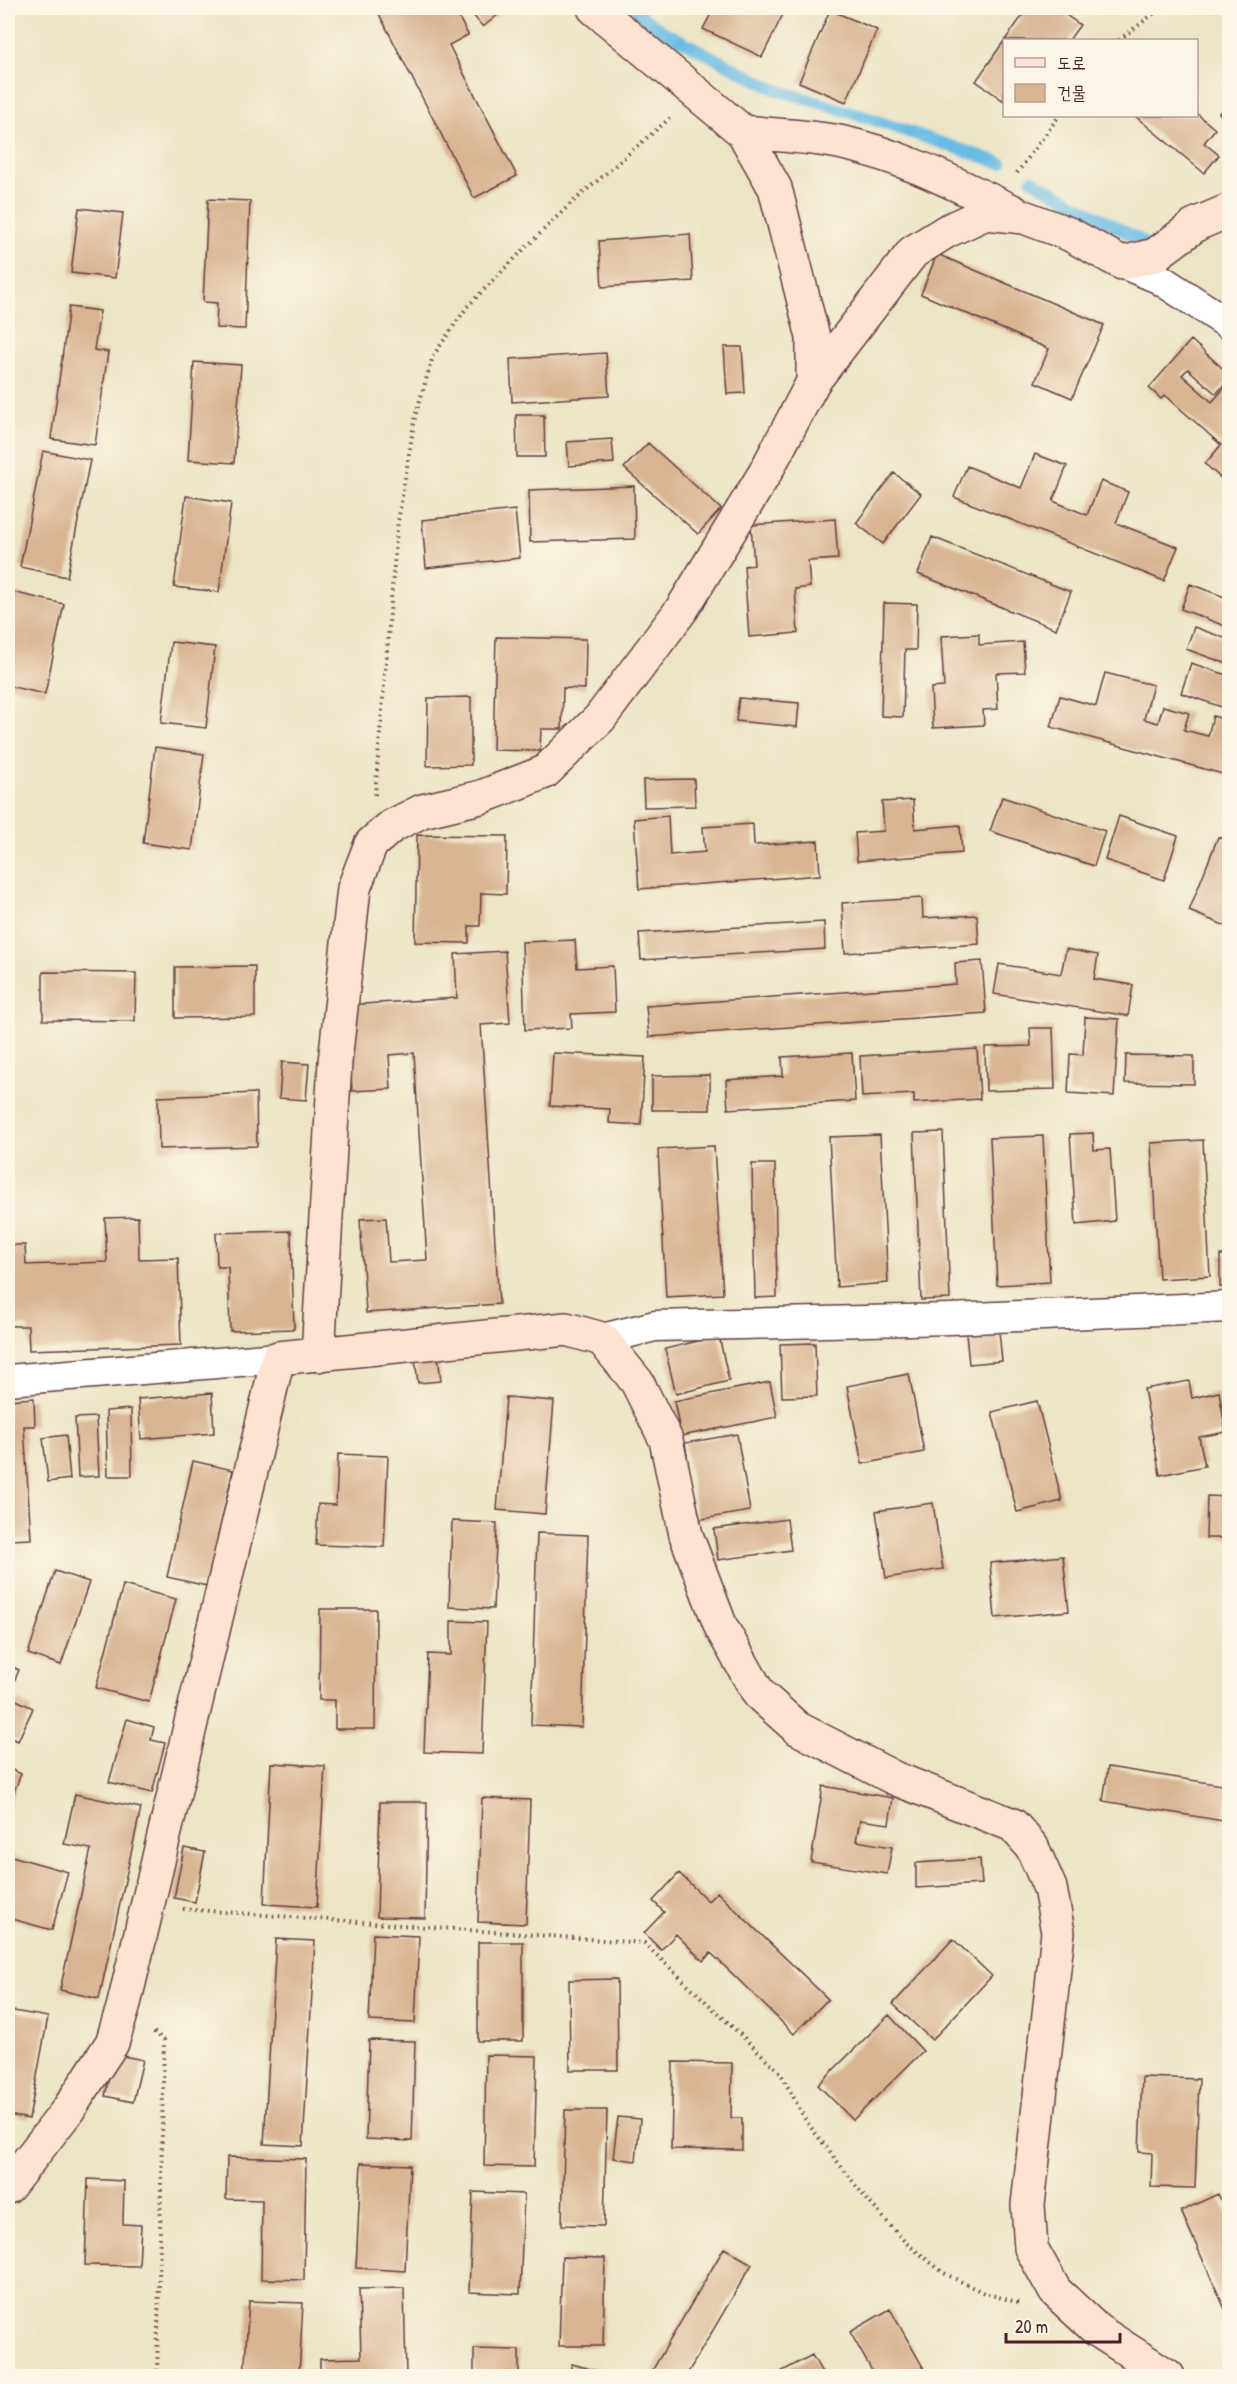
<svg xmlns="http://www.w3.org/2000/svg" width="1237" height="2384" viewBox="0 0 1237 2384" font-family="'Patrick Hand','Poor Story',sans-serif">
<rect width="100%" height="100%" fill="#fcf5e5"/>
<filter id="ink" filterUnits="userSpaceOnUse"><feTurbulence type="fractalNoise" baseFrequency=".0167" numOctaves="2"/><feDisplacementMap in="SourceGraphic" scale="12" xChannelSelector="R" yChannelSelector="G"/><feConvolveMatrix kernelMatrix="1 2 1 2 8 2 1 2 1" color-interpolation-filters="sRGB"/></filter>
<filter id="wash" filterUnits="userSpaceOnUse"><feTurbulence type="fractalNoise" baseFrequency=".008" numOctaves="4" result="noise"/><feDisplacementMap in="SourceGraphic" scale="24" xChannelSelector="R" yChannelSelector="G"/><feGaussianBlur stdDeviation="1.35" result="paint"/><feColorMatrix in="noise" values="0 0 0 0 0 0 0 0 0 0 0 0 0 0 0 0 0 1.4 0 .05"/><feComposite in="paint" operator="in"/></filter>
<g filter="url(#wash)">
<rect width="100%" height="100%" fill="#ece4c4"/>
<g fill="none" stroke-linecap="round" stroke-linejoin="round">
<path stroke="#69bbe4" stroke-width="12" d="M630 8 661 30 774 89 856 114 1001 163
M1032 180 1142 241"/>
</g>
<g id="blocks">
<path fill="#d8b491" d="M376 8H454L468 35 449 45 517 176 474 198Z
M467 8H506L483 27Z
M714 8H786L762 57 703 29Z
M1028 8H1056L1080 25 1069 40H1005Z
M830 10 877 30 846 102 799 82Z
M1004 41V101L976 81Z
M1230 102V123L1219 113Z
M1196 113 1215 129 1204 143 1219 155 1204 173 1135 116H1196Z
M208 199 250 201 245 329 216 328 217 303 203 302Z
M79 208 123 213 115 278 71 273Z
M690 234 693 281 602 287 599 241Z
M937 254 1104 325 1072 398 1035 382 1049 349 921 294Z
M69 307 100 311 94 350 108 352 95 445 51 439Z
M1191 340 1230 375V379L1216 394 1188 369 1182 375 1212 402 1226 386 1230 390V472L1223 480 1205 464 1221 445 1165 395 1161 399 1149 388Z
M724 347H742L745 393 727 394Z
M606 353 609 396 512 402 510 359Z
M194 362 241 365 234 463 188 460Z
M516 415H544L545 457H517Z
M612 439 614 463 569 466 567 442Z
M648 443 721 509 698 534 624 468Z
M43 451 90 460 67 577 20 567Z
M1035 454 1067 466 1053 501 1087 515 1101 481 1128 492 1116 523 1178 547 1164 581 954 497 967 466 1021 488Z
M894 473 921 494 883 544 856 523Z
M634 486 635 539 530 542 529 490Z
M186 496 231 503 219 592 174 587Z
M515 510 520 558 426 568 422 520Z
M835 519 838 559 808 561 810 587 795 589 798 633 749 637 744 566 754 565 751 525Z
M932 537 1071 592 1056 629 918 574Z
M1190 584 1230 599V628L1181 609Z
M12 592 64 604 45 694 8 686V611Z
M884 603 917 604 916 650H905L903 717 881 716Z
M1194 627 1230 640V665L1186 649Z
M979 634V645L1023 642 1025 672 996 673 998 709 983 710 984 725 933 728 931 688 944 687 941 636Z
M496 637 586 639 585 689 563 688 562 729H541L540 751 493 750Z
M171 642 215 647 206 728 161 723Z
M1191 663 1230 676V710L1181 693Z
M1105 673 1153 685 1144 719 1158 723 1163 706 1189 713 1184 730 1208 736 1213 716 1230 721V776L1051 727 1060 696 1096 706Z
M471 697V765L427 766 428 698Z
M739 698 799 703 797 727 736 721Z
M155 747 204 754 192 850 143 843Z
M694 779 695 806 644 807 643 780Z
M1002 797 1105 831 1094 866 990 831Z
M913 800 915 829 960 825 962 853 857 861 855 833 884 831 882 802Z
M668 816 670 855 705 852 703 827 753 824 754 845 818 841 820 875 639 889 634 819Z
M1119 816 1178 836 1164 880 1105 860Z
M417 835 507 836 506 894 481 893 480 926H469V943L415 942Z
M1218 837 1230 841V916L1226 926 1189 911Z
M922 898 923 918 977 915 979 944 845 953 842 903Z
M824 922 825 949 641 960 639 933Z
M575 940 577 968 613 966 615 1012 571 1014 572 1028 525 1030 522 942Z
M1066 949 1098 955 1094 979 1133 985 1128 1016 994 994 999 964 1061 974Z
M505 951 510 1023 481 1025 499 1304 366 1313 360 1219 386 1218 389 1262 427 1260 414 1053 389 1055 391 1089 352 1091 347 1005 457 998 455 954Z
M982 961 986 1013 649 1037 646 1006 956 984 955 963Z
M255 966V1017L175 1018V967Z
M43 972 136 973 135 1021 43 1020Z
M1085 1017 1119 1019 1114 1096 1068 1093 1070 1054 1083 1055Z
M1030 1028H1053L1055 1089 986 1091 985 1047 1031 1046Z
M977 1049 980 1099 914 1103V1094L862 1097 860 1056Z
M553 1053 645 1057 641 1125 609 1123 610 1109 550 1106Z
M852 1053 855 1101 728 1109 726 1080 783 1076 782 1057Z
M1126 1055 1194 1056V1084L1125 1083Z
M282 1062 309 1064 306 1100 279 1098Z
M710 1075V1110H652V1076Z
M256 1093 257 1146 159 1149 158 1097Z
M943 1132 950 1299 921 1300 914 1133Z
M1093 1133 1094 1150 1110 1149 1115 1221 1076 1225 1070 1134Z
M880 1135 888 1283 837 1287 829 1137Z
M1043 1136 1050 1282 997 1285 990 1138Z
M1203 1140 1210 1276 1159 1279 1151 1143Z
M714 1146 723 1294 666 1297 658 1149Z
M752 1164H775L777 1297 755 1298Z
M138 1217 139 1259 178 1258 181 1345 29 1350 28 1326H8V1245H25L26 1265 107 1262 105 1218Z
M291 1231 294 1329 230 1331 228 1267H217L216 1233Z
M1220 1255H1230V1287H1220Z
M999 1331 1002 1361 969 1364 966 1334Z
M719 1336 729 1381 676 1394 665 1349Z
M815 1343 817 1396 782 1397 780 1344Z
M438 1355 441 1381 418 1383 415 1358Z
M909 1374 924 1452 862 1464 847 1386Z
M1189 1381 1192 1398 1219 1392 1226 1432 1199 1437 1205 1466 1160 1475 1144 1389Z
M770 1382 777 1417 681 1436 674 1401Z
M212 1393 214 1433 141 1439 138 1399Z
M506 1397 554 1401 545 1514 497 1510Z
M34 1398 35 1426H24L31 1539 8 1540V1400Z
M1037 1401 1062 1501 1017 1512 992 1412Z
M131 1409 132 1476H108L106 1411Z
M96 1417 99 1476 78 1477 75 1418Z
M737 1434 750 1511 697 1520 685 1443Z
M66 1435 70 1479 48 1482 43 1438Z
M338 1454 388 1456 384 1547 316 1545 318 1504 336 1505Z
M193 1461 233 1470 207 1586 167 1577Z
M1207 1496 1230 1497V1538H1206Z
M933 1503 943 1569 886 1578 876 1511Z
M787 1519 791 1550 718 1560 714 1529Z
M452 1521 497 1523 493 1609 449 1607Z
M537 1533 588 1535 582 1727 531 1725Z
M1063 1556 1069 1611 995 1618 990 1563Z
M55 1571 89 1582 61 1665 28 1654Z
M123 1585 176 1599 149 1702 96 1688Z
M320 1609H376L375 1729H335V1700H319Z
M451 1621 487 1622 482 1754 424 1752 428 1654 451 1655Z
M8 1665 19 1670 8 1696Z
M8 1696 33 1708 18 1741 8 1737Z
M127 1719 154 1727 151 1740 165 1743 152 1793 109 1782Z
M271 1763 325 1766 317 1907 264 1904Z
M1108 1767 1229 1786 1223 1821 1103 1801Z
M8 1768 21 1774 8 1807Z
M823 1786 893 1798 889 1824 860 1820 856 1841 892 1847 887 1874 811 1862Z
M75 1794 141 1808 99 1999 60 1990 91 1849 64 1844Z
M482 1798 530 1800 526 1924 478 1922Z
M380 1802H427L425 1918 377 1917Z
M184 1848 205 1852 195 1902 174 1898Z
M8 1855 68 1872 52 1930 8 1918Z
M980 1859 982 1884 916 1888V1863Z
M679 1873 708 1901 717 1892 828 1999 794 2034 711 1953 703 1961 676 1934 661 1950 644 1933 664 1912 653 1901Z
M373 1934 419 1936 415 2023 369 2021Z
M276 1939 315 1941 303 2146 264 2144Z
M953 1939 992 1976 932 2040 893 2004Z
M478 1942H523V2041H478Z
M617 1979 618 2070H570L569 1980Z
M8 2010 48 2017 29 2119 8 2115Z
M889 2015 923 2051 853 2120 818 2085Z
M369 2040 415 2041 412 2141 366 2139Z
M114 2054 143 2060 133 2102 105 2096Z
M486 2055 537 2056 534 2167 484 2166Z
M673 2062 732 2063 731 2118H742V2150L671 2149Z
M1142 2077 1199 2079 1195 2188 1151 2187 1152 2153 1139 2152Z
M565 2110H607L604 2226 562 2225Z
M618 2117 640 2119 636 2161 613 2158Z
M227 2157 306 2159 304 2280 261 2279 262 2200 226 2199Z
M361 2163 410 2165 405 2271 356 2268Z
M88 2179 124 2181 123 2224 141 2225 139 2266 85 2265Z
M473 2192 524 2194 520 2294 469 2292Z
M1218 2194 1230 2219V2307L1225 2309 1181 2211Z
M724 2248 752 2264 686 2376H649Z
M562 2257 605 2258 603 2346H559Z
M404 2288 406 2376H320V2359L361 2358 359 2289Z
M249 2301 303 2303 299 2376H244Z
M890 2309 928 2376H875L850 2332Z
M474 2349 519 2350V2376H474Z
M812 2355 824 2376H778L777 2374Z
M572 2364 598 2371 597 2376H568Z"/>
</g>
</g>
<g filter="url(#ink)">
<use href="#blocks" fill-opacity="0" stroke="#623d42" stroke-width="1.5"/>
<g fill="none" stroke-linecap="round" stroke-linejoin="round">
<defs>
<path id="street" d="M1122 263 1158 278 1230 325
M602 1339 655 1326 950 1319 1230 1307
M8 1380 278 1358"/>
<path id="secondary" d="M743 132C774 135 808 136 839 142 901 155 958 185 1014 212
M813 382 913 252 947 231 986 213 1024 217 1069 234 1122 263 1155 255 1197 224 1230 210
M318 1355 335 1062 354 888 371 844 392 826 422 811 481 797 545 772 600 718 682 609 765 473 813 382V337L775 188 743 132 594 8
M8 2187 68 2110 112 2043 123 2008 278 1358 566 1329 602 1339 637 1382 666 1440 686 1535 721 1627 759 1694 797 1728 894 1778 1013 1825 1032 1847 1050 1888 1058 1932 1028 2205 1031 2248 1055 2291 1097 2330 1168 2376"/>
</defs>
<use href="#street" stroke="#623d42" stroke-width="33"/>
<use href="#secondary" stroke="#623d42" stroke-width="36"/>
<path stroke="#623d42" stroke-width="4" stroke-dasharray="1.5 4.5" stroke-linecap="butt" d="M1119 40 1161 8
M1017 173 1059 116
M375 795 397 528 415 417 433 356 467 307 504 269 568 206 670 118
M183 1909 644 1943 780 2072 806 2121 864 2196 906 2243 944 2273 984 2293 1020 2303
M154 2032 164 2040 157 2376"/>
<use href="#street" stroke="#fff" stroke-width="30"/>
<use href="#secondary" stroke="#fee3d2" stroke-width="33"/>
</g>
</g>
<rect width="1237" height="2384" fill="none" stroke="#fcf5e5" stroke-width="30"/>
<rect x="1003" y="39" width="195" height="78" fill="#fcf5e5" stroke="#b59f9b" stroke-width="1.5"/>
<rect x="1015" y="58" width="30" height="9" fill="#fee3d2" stroke="#b59f9b" stroke-width="1.5"/>
<text x="1057" y="69" font-size="18" fill="#4a1f2b">도로</text>
<rect x="1015" y="84" width="30" height="18" fill="#d8b491" stroke="#b59f9b" stroke-width="1.5"/>
<text x="1057" y="99" font-size="18" fill="#4a1f2b">건물</text>
<path d="M1006 2333v9h114v-9" fill="none" stroke="#4a1f2b" stroke-width="3"/>
<text x="1015" y="2333" font-size="18" fill="#4a1f2b" stroke="#fcf5e5" stroke-width="4.5" paint-order="stroke">20 m</text>
</svg>
